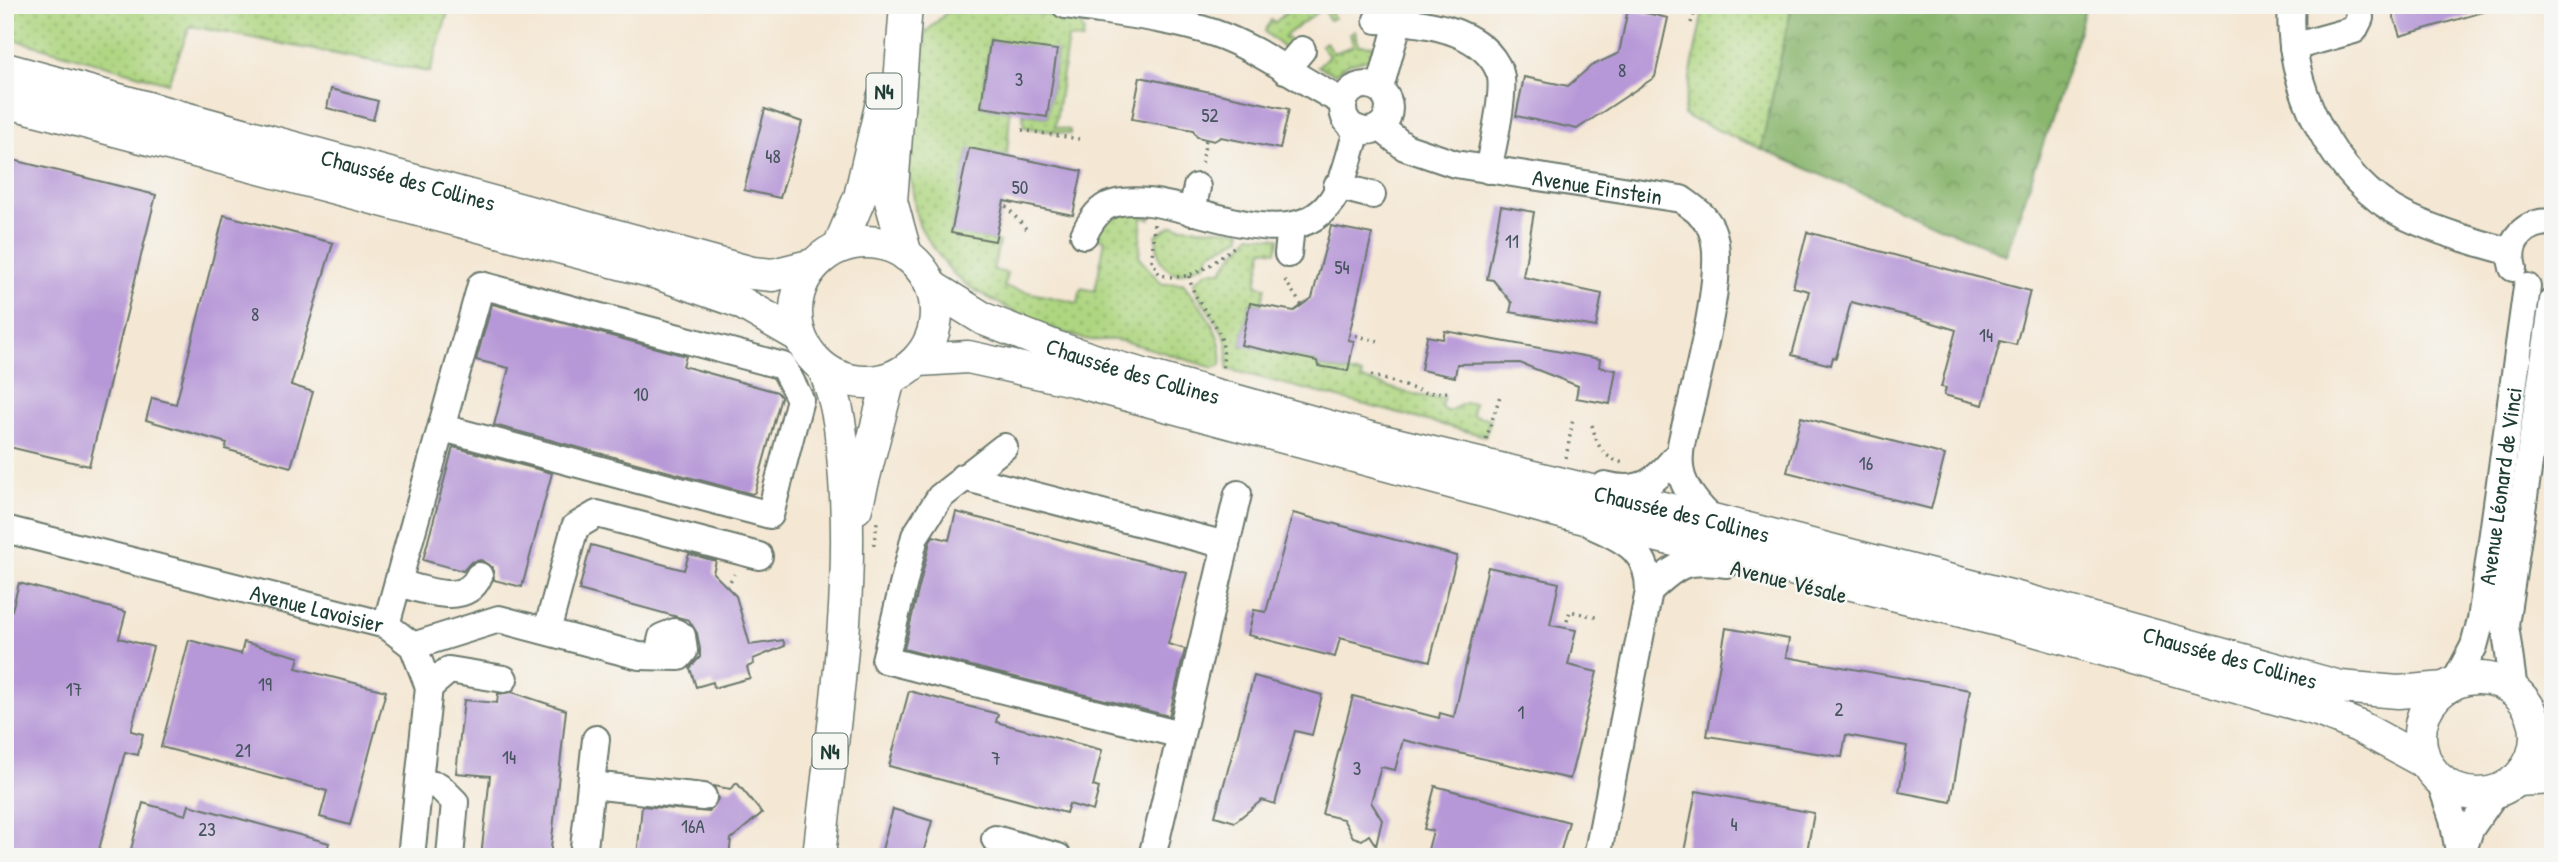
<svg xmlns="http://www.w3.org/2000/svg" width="2558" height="862" viewBox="0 0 2558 862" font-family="'Patrick Hand',sans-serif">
<defs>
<pattern id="grass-dots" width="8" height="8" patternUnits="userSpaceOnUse" patternTransform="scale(1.75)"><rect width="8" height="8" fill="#aed580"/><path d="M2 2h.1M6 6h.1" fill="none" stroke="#8dae6a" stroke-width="1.8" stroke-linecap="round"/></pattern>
<pattern id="forest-crowns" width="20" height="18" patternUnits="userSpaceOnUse" patternTransform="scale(1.75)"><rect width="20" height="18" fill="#8ab66e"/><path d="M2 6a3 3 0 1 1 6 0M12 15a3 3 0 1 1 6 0" fill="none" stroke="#70955b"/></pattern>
</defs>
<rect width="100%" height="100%" fill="#f6f6f2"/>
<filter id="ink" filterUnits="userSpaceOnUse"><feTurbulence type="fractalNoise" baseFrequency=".0143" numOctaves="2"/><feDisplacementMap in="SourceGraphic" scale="14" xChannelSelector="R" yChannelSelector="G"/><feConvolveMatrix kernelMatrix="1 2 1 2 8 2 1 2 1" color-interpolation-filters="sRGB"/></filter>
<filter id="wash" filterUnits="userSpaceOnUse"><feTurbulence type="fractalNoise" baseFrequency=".00686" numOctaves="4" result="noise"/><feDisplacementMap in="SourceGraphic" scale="28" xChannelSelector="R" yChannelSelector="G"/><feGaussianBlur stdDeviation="1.57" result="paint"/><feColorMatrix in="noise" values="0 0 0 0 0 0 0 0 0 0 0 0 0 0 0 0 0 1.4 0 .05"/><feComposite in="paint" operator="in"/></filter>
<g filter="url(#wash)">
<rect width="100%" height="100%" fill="#f4e7d3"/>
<path fill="url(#grass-dots)" stroke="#66895a" stroke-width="2" d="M5 5H450L430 72 190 26 168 83 5 37Z
M970 5 1068 17 1077 20 1084 30 1083 40 1068 38 1055 127 1070 130V134L1024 127 1023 114 1047 117 1057 51 990 41 981 107 1010 111 1007 156 969 149 951 232 999 242 993 270 1007 273 1004 287 1078 303 1081 288 1095 291 1105 240 1092 237 1117 211 1150 214V219L1142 217 1139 258 1162 284 1183 283C1201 308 1225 332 1221 365L1214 368C1183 359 1152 348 1121 341 1110 338 1100 341 1090 340 1060 335 976 296 955 275 943 263 932 246 923 232 911 213 917 190 907 171L926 32 947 12 969 11Z
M1296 5H1328L1334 18 1329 20 1323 8 1285 36 1295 45 1287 51 1265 32 1271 20 1274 23Z
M1704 5H1792L1761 149 1683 115Z
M1355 31 1358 45 1374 46 1369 59 1347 64 1335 74 1318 66 1329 56 1321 45 1326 42 1333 53 1353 46 1350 33Z
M1173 225C1196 231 1218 227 1241 231V237L1210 253 1205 264 1178 274C1157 267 1158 254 1156 235Z
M1250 235 1280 238 1276 251 1263 249 1256 285 1266 287 1261 305 1250 303 1241 345 1317 361 1318 366 1362 375 1361 379C1388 385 1416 400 1444 397L1441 407 1447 412 1465 403H1474L1472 415 1491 419 1485 436 1227 369C1227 360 1229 350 1226 341 1220 319 1198 304 1194 282L1208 271H1222C1228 256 1242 249 1250 235Z"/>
<path fill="url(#forest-crowns)" stroke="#547a51" stroke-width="2" d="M1792 5H2086L2070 63 2006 255 1761 149Z"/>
<g id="blocks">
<path fill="#b697d7" d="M2390 5H2490V10L2400 36Z
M1628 9 1668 18 1655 77 1577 129 1516 116 1524 77 1568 86 1591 66 1619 53Z
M990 41 1057 50 1047 117 981 107Z
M1140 77 1289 109 1280 149 1221 137 1214 141 1197 137 1193 130 1132 119Z
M331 89 378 101 373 120 327 108Z
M765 109 802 122 780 198 744 190Z
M969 148 1082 171 1073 215 1004 201 995 241 951 233Z
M5 158 156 195 89 466 5 446Z
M1501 206 1534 212 1523 277 1602 294 1596 327 1510 312 1512 303 1493 280 1487 279Z
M224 215 333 243 291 385 313 392 291 467 225 449 227 443 146 420 152 398 176 404Z
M1331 226 1372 234 1348 340 1354 341 1348 371 1318 366 1317 361 1241 345 1250 303 1294 311 1312 298Z
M1807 232 2030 291 2016 345 2000 341 1983 405 1944 395 1946 388 1941 387 1956 330 1920 319 1851 302 1836 358 1833 357 1831 365 1792 355 1809 291 1793 287Z
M492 304 686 356 683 366 777 392 781 397 755 492 752 494 494 425 509 368 476 360Z
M1445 331 1600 359 1599 367 1616 370 1610 404 1576 398 1578 386 1520 363 1457 364 1455 377 1421 370 1427 336 1443 339Z
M1801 417 1945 455 1931 509 1787 472Z
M453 447 552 473 522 587 494 580 493 568 481 560 471 562 463 571 423 560Z
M956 512 1187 573 1168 644 1185 649 1169 716 904 649 930 542 933 536 949 540Z
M1293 513 1457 556 1430 661 1340 638 1335 657 1248 635 1254 610 1266 612Z
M591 545 684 570 689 554 716 561 713 573 736 596 750 645 783 640 785 646 753 659 754 664 747 667 750 678 714 688 713 682 696 687 690 668 700 657V649L697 633 689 620 579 590Z
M1488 567 1559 583 1550 625 1576 630 1568 665 1597 672 1570 779 1403 740 1395 770 1381 767 1371 802 1382 820 1376 846 1369 835 1362 840 1353 837 1343 819 1322 814 1353 696 1439 718 1440 713 1454 717Z
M19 583 126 612 119 638 153 647 131 731 143 734 138 755 125 752 97 857H19L5 853V608L12 610Z
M1726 628 1789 639 1786 657 1970 690 1951 802 1899 792 1907 746 1846 735 1842 757 1707 736Z
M189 640 241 654 244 642 299 657 296 668 386 691 350 825 320 817 327 791 161 747Z
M1254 676 1322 695 1312 735 1295 731 1275 804 1262 800 1235 822 1215 816Z
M909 691 998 714 996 722 1102 750 1093 786 1099 788 1093 811 1069 804 1066 813 889 766Z
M512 692 566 710 550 857H481L490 776 456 773 464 700 497 703 498 694Z
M737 783 762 813 731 839 729 857H637L642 806 709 812 718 799 714 786 730 789Z
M1435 786 1569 822 1559 857H1426L1433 831 1424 829Z
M1696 791 1814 813 1806 857H1683Z
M143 803 186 815 189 805 329 843 325 857H129Z
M893 809 932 821 922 857H880Z"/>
</g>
</g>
<g filter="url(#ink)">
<use href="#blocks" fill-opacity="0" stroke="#6a786c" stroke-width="2"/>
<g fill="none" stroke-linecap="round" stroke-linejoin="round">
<defs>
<g id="minor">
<path d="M1065 5C1115 13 1166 17 1214 33 1260 49 1299 80 1343 102"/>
<path d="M2292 5C2285 83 2333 181 2405 216 2439 232 2475 242 2511 252"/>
<path d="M1377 20C1418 21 1483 27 1500 73 1506 91 1492 150 1488 170"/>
<path d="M2293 47 2354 30 2360 18 2359 5"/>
<path d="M1285 70 1302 50"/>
<circle cx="1366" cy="108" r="23"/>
<path d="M1380 88 1403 5"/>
<path id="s1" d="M1380 127 1405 147 1455 164 1681 199C1695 209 1708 217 1713 234 1725 270 1699 369 1690 408 1685 430 1675 455 1682 477 1688 495 1700 508 1713 520"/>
<path d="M1337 186 1372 195"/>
<path d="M1192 212 1197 187"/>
<path d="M1084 235C1088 225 1097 211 1107 206 1165 180 1285 269 1332 200 1345 181 1350 151 1358 129"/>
<path d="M1288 254 1291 227"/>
<path d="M2513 268C2505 240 2526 221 2553 222"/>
<path d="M1004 447 940 497 915 536 885 660 1181 735"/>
<path d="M963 477 1226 545"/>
<path d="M1605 485C1644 495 1656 480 1680 452"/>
<path d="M1596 527C1628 541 1649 553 1649 591L1597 857"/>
<path id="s2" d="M5 529 386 625 413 646 429 687 411 857"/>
<path d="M398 583C423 589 465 608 479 576"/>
<path d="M1649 591C1679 562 1687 559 1727 564"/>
<path d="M386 625 481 285 783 366 800 399 770 515 443 428"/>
<path d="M547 631 575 527 597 514 759 556"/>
<path d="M413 646 499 619 639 656 679 657 684 651 682 636 675 632 662 637 659 650 664 656"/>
<path id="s3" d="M2455 682 2474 646 2481 620 2527 287"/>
<path d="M429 687 449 670 504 679"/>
<path d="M2514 690 2505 625 2553 301"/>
<path d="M2440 781 2453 819 2460 857"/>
<path d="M419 782 439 786 455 802 450 857"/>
<path d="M591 785 703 797"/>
<path d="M995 839 1058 857"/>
<path d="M583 857 596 739"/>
<path d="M1152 857 1238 494"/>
<path d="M2461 857 2470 829 2495 793"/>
</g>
<g id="major">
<path id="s4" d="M5 69 752 273 773 275 813 265"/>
<path d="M5 101 654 272 740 302 799 336"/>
<circle cx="866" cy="312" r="70"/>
<path d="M839 247 860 197 883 98"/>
<path d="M906 255 891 201 906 5"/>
<path id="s5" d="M932 287 984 319 1055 347 1115 367 1366 437 1713 520 2010 596 2340 687 2398 692 2445 688"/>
<path d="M919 360 968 357 1073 380 1565 513 2006 622 2318 710 2358 726 2426 763"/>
<path d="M856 508 889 379"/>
<circle cx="2478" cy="736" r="58"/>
<path d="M2517 780 2553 778"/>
<path d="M819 857C832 732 854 604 845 479 842 440 840 405 824 369"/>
</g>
</defs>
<use href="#minor" stroke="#6a786c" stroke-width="30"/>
<use href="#major" stroke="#6a786c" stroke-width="35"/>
<path stroke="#6a786c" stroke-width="3.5" stroke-dasharray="2 5" stroke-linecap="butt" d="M1691 23 1697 5
M1022 130 1079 139
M1202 163 1206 139
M1006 206 1029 232
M1154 224 1152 260 1159 274C1189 285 1214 263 1236 245
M1189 276C1197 317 1231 321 1222 371
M1285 280 1302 306
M1349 334 1378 341
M1371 375 1427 393 1450 392
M1592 425C1598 447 1601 456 1623 463
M1486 439 1500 396
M1566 458 1573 419
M874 545 877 522
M727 587 734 574
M1565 628 1570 611 1599 618"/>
<use href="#minor" stroke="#fff" stroke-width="26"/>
<use href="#major" stroke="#fff" stroke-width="32"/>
</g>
</g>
<g text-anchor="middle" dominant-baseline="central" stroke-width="5" stroke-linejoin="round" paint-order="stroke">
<g font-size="19" fill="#45545d">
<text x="1622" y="70">8</text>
<text x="1019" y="79">3</text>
<text x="1210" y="115">52</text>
<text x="773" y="156">48</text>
<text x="1020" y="187">50</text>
<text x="1512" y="241">11</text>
<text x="1342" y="267">54</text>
<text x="255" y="314">8</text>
<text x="1986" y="335">14</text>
<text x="641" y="394">10</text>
<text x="1866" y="463">16</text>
<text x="265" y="684">19</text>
<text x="74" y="689">17</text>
<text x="1839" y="709">2</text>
<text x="1521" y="712">1</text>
<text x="243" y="750">21</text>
<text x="509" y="757">14</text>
<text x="996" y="758">7</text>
<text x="1357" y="768">3</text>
<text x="1734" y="824">4</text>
<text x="693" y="826">16A</text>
<text x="207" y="829">23</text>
</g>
<g fill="#f6f6f2" stroke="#60746d" stroke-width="2">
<rect x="866.5" y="73.5" width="35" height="35" rx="5"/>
<rect x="812.5" y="733.5" width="35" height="35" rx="5"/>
</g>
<g font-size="21" font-weight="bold" fill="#1f3d34">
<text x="884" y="91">N4</text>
<text x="830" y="751">N4</text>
</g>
<g font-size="23" fill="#1f3d34" stroke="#f6f6f2">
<text stroke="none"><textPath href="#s4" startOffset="418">Chaussée des Collines</textPath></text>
<text stroke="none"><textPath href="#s1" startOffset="229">Avenue Einstein</textPath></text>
<text stroke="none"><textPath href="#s5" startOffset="219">Chaussée des Collines</textPath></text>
<text stroke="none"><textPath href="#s3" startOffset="203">Avenue Léonard de Vinci</textPath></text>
<text stroke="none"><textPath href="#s5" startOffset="786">Chaussée des Collines</textPath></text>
<text transform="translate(1789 581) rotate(14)">Avenue Vésale</text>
<text stroke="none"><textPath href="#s2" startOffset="322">Avenue Lavoisier</textPath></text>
<text stroke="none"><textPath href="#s5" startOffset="1353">Chaussée des Collines</textPath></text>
</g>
</g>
<rect width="2558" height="862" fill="none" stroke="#f6f6f2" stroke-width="28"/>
</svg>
